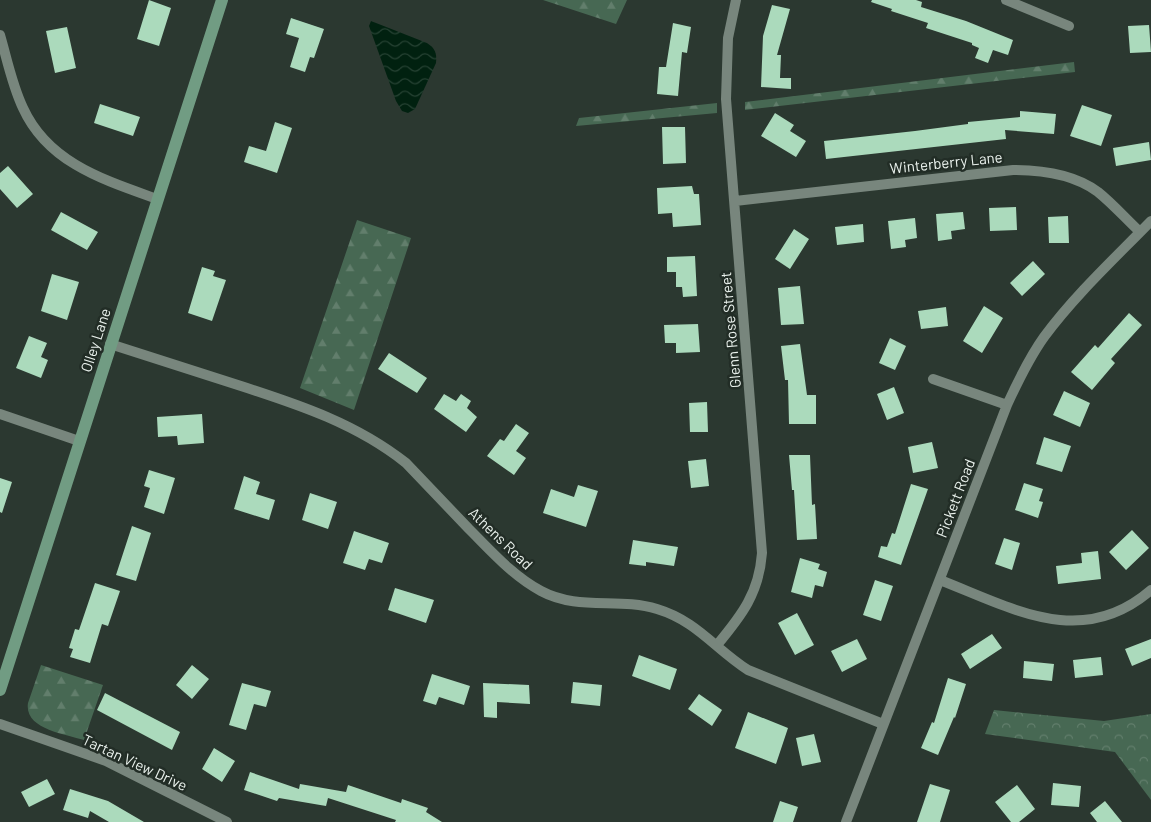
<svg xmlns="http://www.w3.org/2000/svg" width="1151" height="822" viewBox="0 0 1151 822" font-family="Barlow,sans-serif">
<defs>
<pattern id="forest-firs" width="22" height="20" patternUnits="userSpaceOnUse" patternTransform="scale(1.25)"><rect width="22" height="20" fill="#476853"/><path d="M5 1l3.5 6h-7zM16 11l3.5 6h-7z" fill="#627e6c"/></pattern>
<pattern id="park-crowns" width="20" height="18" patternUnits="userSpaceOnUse" patternTransform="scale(1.25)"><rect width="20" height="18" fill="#476853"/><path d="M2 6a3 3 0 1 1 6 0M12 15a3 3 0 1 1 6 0" fill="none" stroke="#627e6c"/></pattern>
<pattern id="water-waves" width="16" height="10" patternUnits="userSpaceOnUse" patternTransform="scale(1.25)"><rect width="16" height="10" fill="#012110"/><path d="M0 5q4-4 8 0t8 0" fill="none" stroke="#264233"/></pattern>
</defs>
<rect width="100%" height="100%" fill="#2b3830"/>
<path fill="url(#forest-firs)" d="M543 0H627L616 24Z
M1074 62 1075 72 745 110V102Z
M717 103V113L576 126 579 118Z
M357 220 411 238 354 410 300 388Z
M41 665 103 685 84 740C65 734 24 729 28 703Z"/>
<path fill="url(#park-crowns)" d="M994 710 1104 721 1151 714V800L1115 752 985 734Z"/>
<path fill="url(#water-waves)" d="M371 21 427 43C435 48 437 53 436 63L415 109 408 113 402 111 396 101 369 26Z"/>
<path fill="#abdabc" d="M149 0 171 8 159 46 137 39Z
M872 0H916L922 2 921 7 966 21 1013 40 1008 55 993 50 988 63 975 58 979 48 972 45V43L926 28 928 23 891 11 892 9 871 2Z
M772 5 790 9 777 55H781L780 78H791V89L761 87 763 36Z
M291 18 324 29 314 58 310 57 305 72 290 67 299 38 286 34Z
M673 23 691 27 687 53 682 52 678 96 657 94 659 67H666Z
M1149 25 1151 52 1130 53 1128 26Z
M67 27 76 68 55 73 46 31Z
M100 104 140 117 133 136 94 123Z
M1082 105 1112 115 1101 146 1070 136Z
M1020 111 1056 114 1054 134 1005 130 1006 139 826 159 824 141 915 131 968 124V122L1020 117Z
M775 113 794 125 790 131 806 141 796 157 761 136Z
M275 122 292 128 277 173 244 162 249 146 266 151Z
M662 127H685L686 163 663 164Z
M1149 142 1151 160 1116 166 1113 148Z
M8 166 33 194 17 208 0 189V173Z
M692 186 694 194H699L701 225 673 227 672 213 658 214 657 188Z
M1016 207 1017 230 990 231 989 208Z
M61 212 98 232 87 250 51 230Z
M963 212 965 229 951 231 952 239 938 241 936 214Z
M1068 216 1069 243H1049L1048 217Z
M915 218 917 238 905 240 906 247 891 249 888 221Z
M863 224 864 242 837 245 835 227Z
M794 229 809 239 790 269 775 259Z
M695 256 697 296 683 297 682 287H676V272H667V257Z
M1033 261 1045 274 1022 296 1010 283Z
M202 267 215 271 213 276 226 280 212 321 188 313Z
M52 274 79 282 67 320 41 311Z
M800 286 804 324 781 325 778 288Z
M984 306 1003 318 982 353 963 341Z
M946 307 948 326 921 329 918 311Z
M1129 313 1142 325 1111 359 1115 363 1092 390 1071 372 1095 345 1098 348Z
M698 324 700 352 676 353V343H665L664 325Z
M29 336 47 343 41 357 48 360 41 378 16 368Z
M890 338 906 346 895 370 879 363Z
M800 344 807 395H816V424H789L788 380H785L781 346Z
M389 353 427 378 417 393 378 369Z
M894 387 904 413 887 420 877 394Z
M1064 391 1090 403 1080 427 1053 415Z
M444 394 456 401 461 394 471 401 467 408 477 417 466 432 434 409Z
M707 402 708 432H690L689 403Z
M202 414 204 443 178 445 177 436 158 437 157 417Z
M516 424 529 433 516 451 526 458 514 475 487 456 500 439 504 441Z
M1044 437 1071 446 1062 472 1036 464Z
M932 442 938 468 913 473 908 447Z
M789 455H810L812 505 815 504 817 539 797 540 794 490H792Z
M706 459 709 486 691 488 688 461Z
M149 470 175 478 164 514 144 507 150 488 144 486Z
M244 476 260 482 256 494 275 500 269 520 234 509Z
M0 478 12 482 2 513 0 512Z
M1024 483 1043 489 1039 501 1043 502 1038 518 1015 510Z
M911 484 928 489 901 565 878 557 881 546 887 547 892 533 895 534Z
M578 485 598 491 586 527 543 513 551 489 574 497Z
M310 493 337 502 328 529 302 520Z
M132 526 151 533 136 581 116 575Z
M1132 530 1149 548 1126 570 1109 552Z
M354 531 389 543 382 563 369 559 365 570 343 563Z
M1004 538 1020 543 1012 570 995 564Z
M633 540 678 547 674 566 646 562V566L629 564Z
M1098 551 1101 579 1058 584 1056 566 1082 563 1081 553Z
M800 558 820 564 818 569 827 572 823 587 815 585 812 598 791 592Z
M875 580 893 586 881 621 863 615Z
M95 583 120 591 108 626 102 624 90 663 70 657 73 649 69 648 75 629 79 630Z
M395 588 434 600 426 623 388 610Z
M797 613 814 645 795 655 778 623Z
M992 634 1002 648 970 669 961 654Z
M857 639 867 659 842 672 831 651Z
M1151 639V658L1132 666 1125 649Z
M639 655 677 669 670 690 632 676Z
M1101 657 1103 675 1075 678 1073 660Z
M1024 661 1054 664 1052 681 1023 678Z
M192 665 209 679 192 699 176 685Z
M432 674 470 686 464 705 439 697 436 705 423 701Z
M948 678 966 684 955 718 954 717 938 755 921 748 932 722 934 723Z
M573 682 602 685 600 706 571 703Z
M242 683 271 691 266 707 254 704 246 730 229 725Z
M483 683 529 685 530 704 497 702V718L484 717Z
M105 693 180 732 172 750 97 710Z
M699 694 722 710 712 726 688 709Z
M748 712 788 728 776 764 735 748Z
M814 734 821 762 802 766 796 738Z
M214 748 235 761 222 782 202 769Z
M250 772 299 789 300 784 346 792 348 785 401 803 402 799 428 808 426 812 442 822H395L396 820 328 798 326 806 279 798 277 801 244 790Z
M47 779 55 794 29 807 21 792Z
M1053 783 1081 786 1079 807 1051 805Z
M930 784 950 790 940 822H917Z
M1017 785 1035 809 1019 822H1011L995 802Z
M70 789 108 801 144 822H109L90 811 88 818 63 810Z
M780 801 798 807 793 822H773Z
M1105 801 1122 822H1097L1090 813Z"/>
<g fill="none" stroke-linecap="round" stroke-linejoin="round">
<path stroke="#78867d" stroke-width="10" d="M1006 0 1069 26
M0 35C7 59 12 85 23 108 48 163 104 180 157 199
M735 201 1013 170C1043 170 1074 174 1098 192 1113 204 1126 219 1140 232
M110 344C154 358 198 372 241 386 300 405 357 424 406 463 427 485 448 507 469 529 492 552 513 576 541 591 578 611 619 597 657 609 697 621 715 649 748 670L883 724
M933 379 1007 405
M0 414 79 441
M940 580C1012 608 1082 650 1151 590
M717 645C742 615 759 593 762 553L726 99 728 38 736 0
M0 724 106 761 227 822
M846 822 1007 405C1018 381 1029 358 1044 337 1075 295 1115 258 1151 221"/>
<path stroke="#719c83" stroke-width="12" d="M0 690 222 0"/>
</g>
<g text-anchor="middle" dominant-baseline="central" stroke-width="5" stroke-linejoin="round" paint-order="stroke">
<g font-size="15" fill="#eaf2ed" stroke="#222d26">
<text transform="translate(946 162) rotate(-6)">Winterberry Lane</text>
<text transform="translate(730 330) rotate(-95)">Glenn Rose Street</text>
<text transform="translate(95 340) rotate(-72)">Olley Lane</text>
<text transform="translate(955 498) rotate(-69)">Pickett Road</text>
<text transform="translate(501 538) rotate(44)">Athens Road</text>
<text transform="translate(135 762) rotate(25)">Tartan View Drive</text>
</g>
</g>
</svg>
